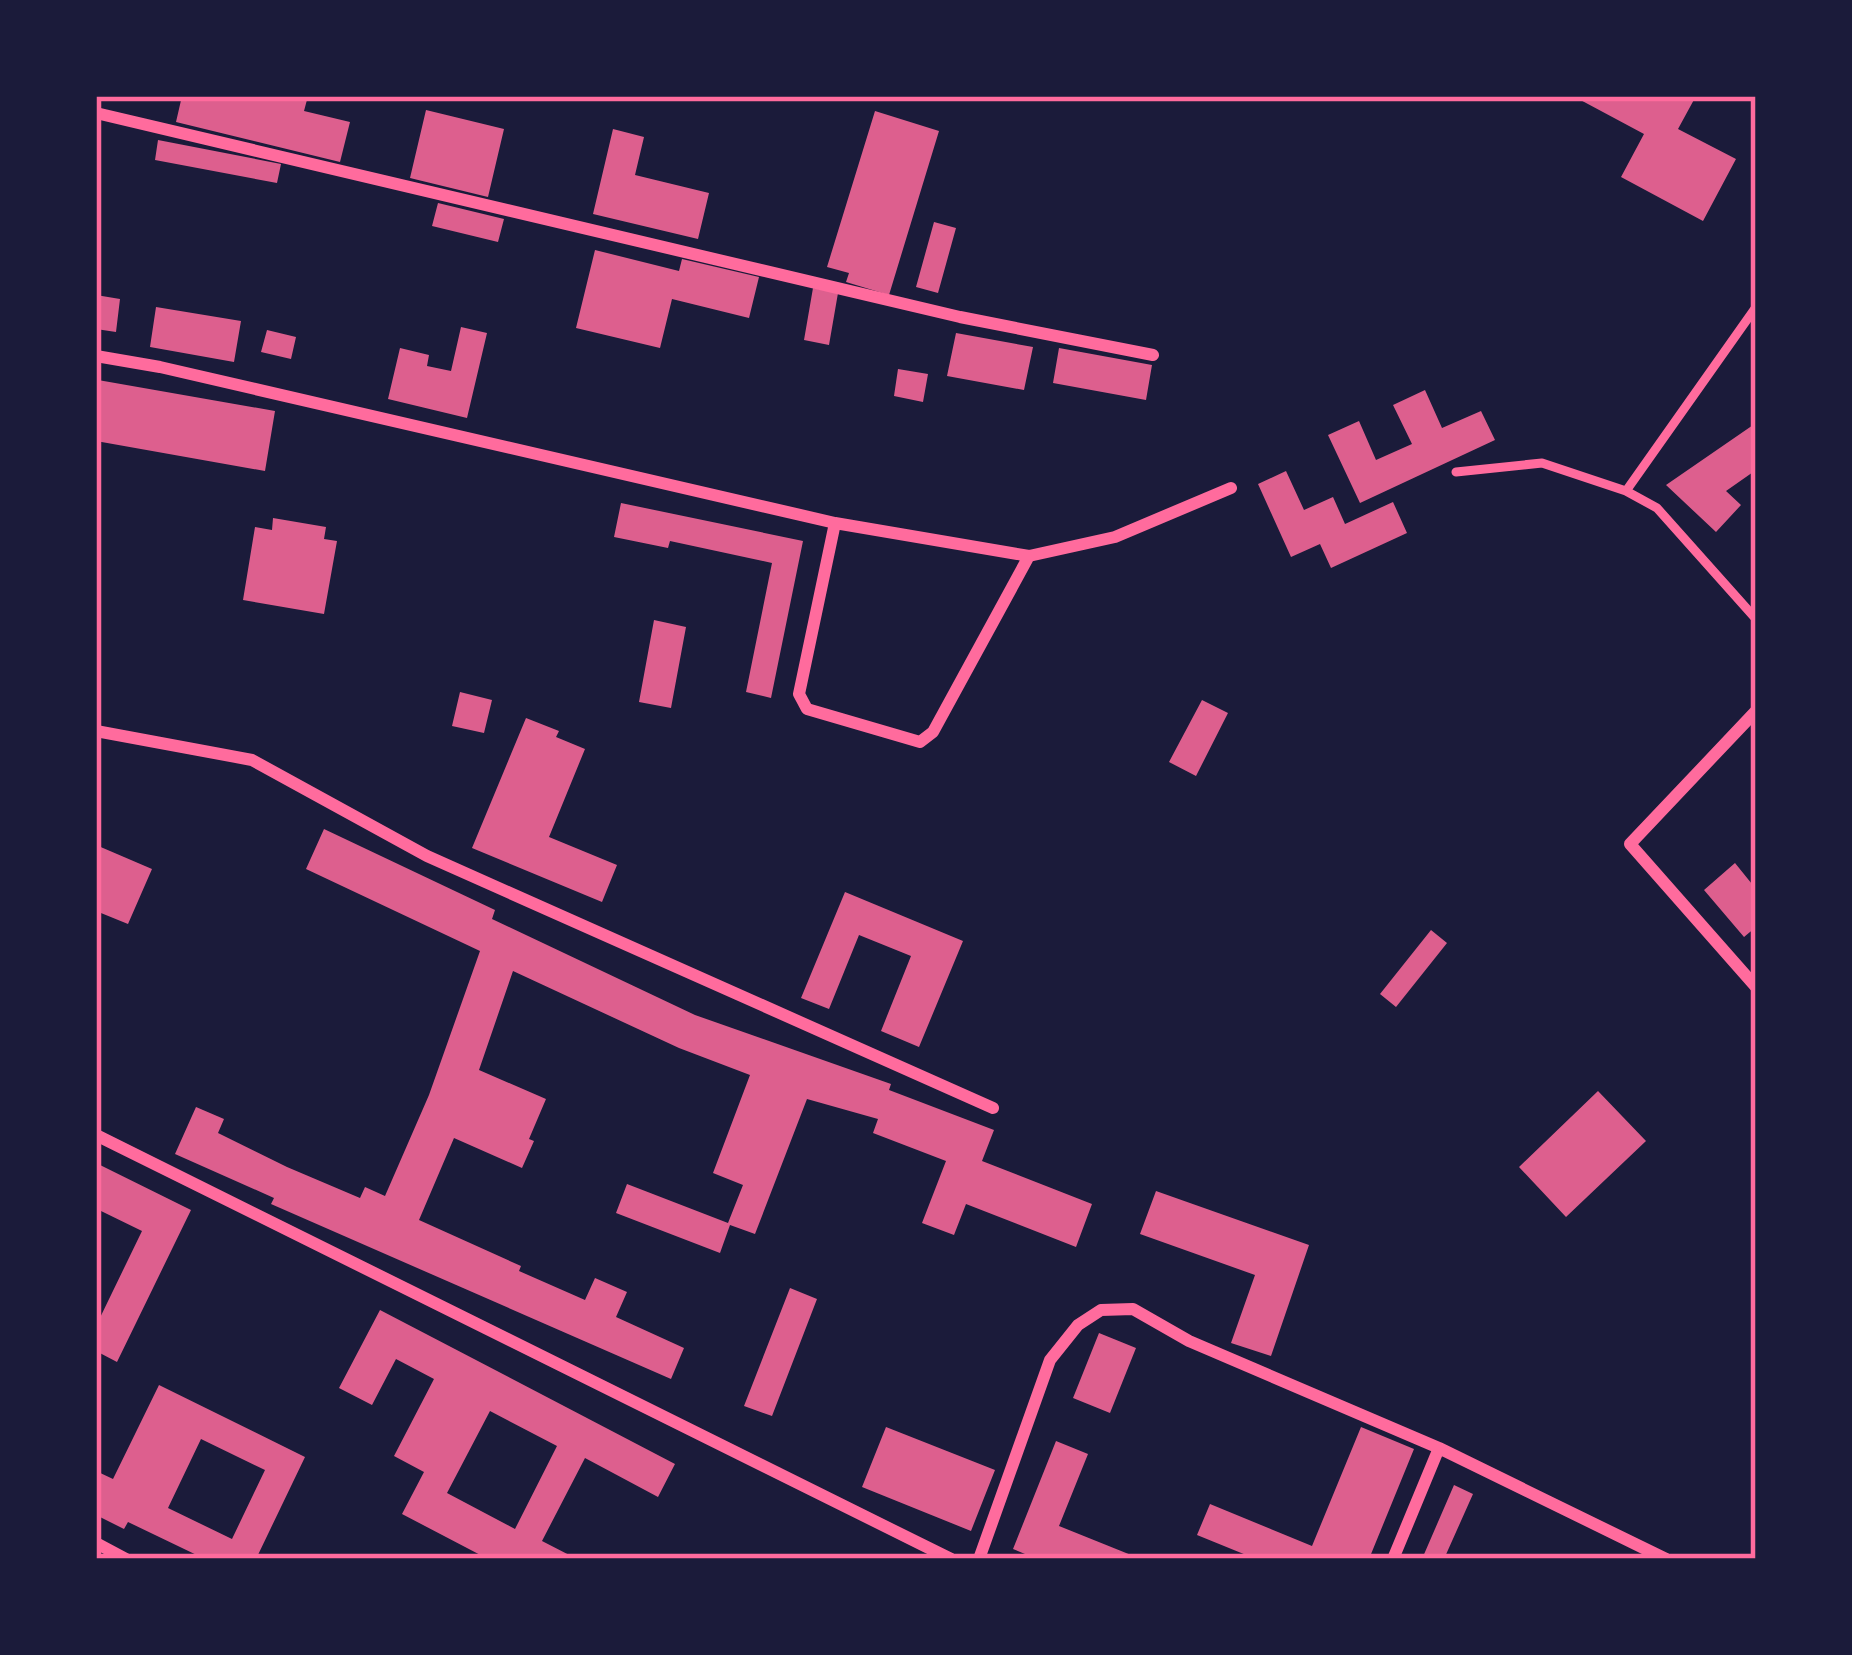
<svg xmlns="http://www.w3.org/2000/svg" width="1852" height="1655" viewBox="0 0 1852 1655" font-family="'DM Sans',sans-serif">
<rect width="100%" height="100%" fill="#1b1b3a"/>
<path fill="#dd5f8e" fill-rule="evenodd" d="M182 96H308L304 111 350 122 340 162 176 122Z
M1573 96H1696L1678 129 1736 159 1703 221 1621 177 1644 134Z
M426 110 504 129 488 197 410 178Z
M875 111 939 131 889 295 846 282 849 273 827 267Z
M613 129 644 137 635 175 709 193 698 239 593 214Z
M158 140 281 164 277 183 155 160Z
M438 203 504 219 498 242 432 226Z
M934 222 956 228 938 293 916 287Z
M595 250 679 271 682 259 759 277 749 318 672 299 660 348 576 328Z
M813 288 838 293 829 345 804 340Z
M96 295 120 299 116 332 96 329Z
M156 307 241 321 234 362 150 347Z
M461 327 487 333 467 418 388 399 400 348 429 355 427 366 451 371Z
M267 330 296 337 291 359 261 352Z
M956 333 1033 347 1024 390 947 376Z
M1059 348 1152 365 1146 400 1053 383Z
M898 369 928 374 923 402 894 396Z
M98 380 275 411 265 471 96 441Z
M1425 390 1442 428 1481 411 1495 440 1360 503 1328 435 1359 421 1376 460 1412 444 1393 405Z
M1756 423V470L1726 491 1741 505 1716 532 1666 485Z
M1286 471 1304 510 1333 497 1345 524 1393 502 1407 533 1331 568 1320 544 1291 557 1258 484Z
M621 503 803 541 771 698 746 692 772 563 670 541 668 548 614 537Z
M273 518 326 527 324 539 337 541 324 614 243 600 255 527 272 530Z
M654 620 686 627 671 708 639 702Z
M460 692 492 700 484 733 452 726Z
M1202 700 1228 713 1196 776 1169 762Z
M526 718 559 731 556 737 585 749 549 837 617 865 602 902 472 848Z
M324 829 495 910 492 919 695 1015 891 1084 889 1090 994 1130 982 1161 1092 1204 1076 1247 966 1204 954 1235 922 1223 946 1161 873 1133 878 1119 807 1099 755 1234 730 1225 720 1253 616 1213 627 1184 728 1223 743 1185 713 1173 750 1075 679 1048 513 971 479 1070 546 1099 529 1139 534 1141 522 1168 454 1138 419 1220 521 1266 519 1271 585 1300 595 1278 627 1292 616 1317 684 1348 671 1379 271 1204 274 1198 175 1154 196 1107 224 1119 218 1133 287 1167 360 1198 365 1187 385 1196 429 1095 480 951 306 869Z
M96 845 152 869 128 924 96 911Z
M1735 863 1756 889V927L1744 937 1704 890Z
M845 892 963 941 919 1047 881 1031 911 956 859 935 829 1009 801 998Z
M1431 930 1447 943 1396 1007 1380 994Z
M1598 1091 1646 1141 1566 1217 1519 1167Z
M96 1163 191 1210 117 1362 96 1351V1326L142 1231 101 1211 96 1222Z
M1156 1191 1309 1245 1271 1356 1231 1343 1255 1275 1140 1234Z
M790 1288 817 1299 772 1416 744 1406Z
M380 1310 675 1464 658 1497 585 1458 542 1541 577 1559H488L402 1514 424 1472 394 1456 434 1379 396 1359 372 1405 339 1388ZM490 1411 557 1446 515 1529 447 1493Z
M1099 1333 1136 1348 1110 1413 1073 1398Z
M159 1385 305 1457 256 1559H205L128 1522 124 1529 96 1515V1471L113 1479ZM201 1439 265 1470 232 1539 168 1508Z
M886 1427 995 1470 971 1531 862 1487Z
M1361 1427 1414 1449 1369 1559H1256L1197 1535 1210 1504 1312 1546Z
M1056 1441 1088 1454 1059 1526 1141 1559H1037L1013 1549Z
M1454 1485 1473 1494 1444 1559H1422Z"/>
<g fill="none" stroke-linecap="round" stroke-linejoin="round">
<path stroke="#ff6b9d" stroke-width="9" d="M1456 472 1542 463 1626 491 1657 508 1756 619
M1626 491 1756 307"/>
<path stroke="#ff6b9d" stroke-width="12" d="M96 113 960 317 1153 355
M96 356 160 367 835 523 1029 556 1115 537 1231 488
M835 523 799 694 807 709 920 742 933 732 1029 556
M1756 711 1630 844 1756 987
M96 731 252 760 427 856 993 1108
M96 1135 951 1559
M1439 1448 1666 1559
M96 1543 126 1559
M979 1559 1050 1360 1078 1325 1101 1310 1133 1309 1189 1341 1439 1448 1393 1559"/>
</g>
<rect width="1852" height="1655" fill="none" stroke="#1b1b3a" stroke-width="198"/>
<rect x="99" y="99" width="1654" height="1457" fill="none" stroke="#ff6b9d" stroke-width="4.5"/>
</svg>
